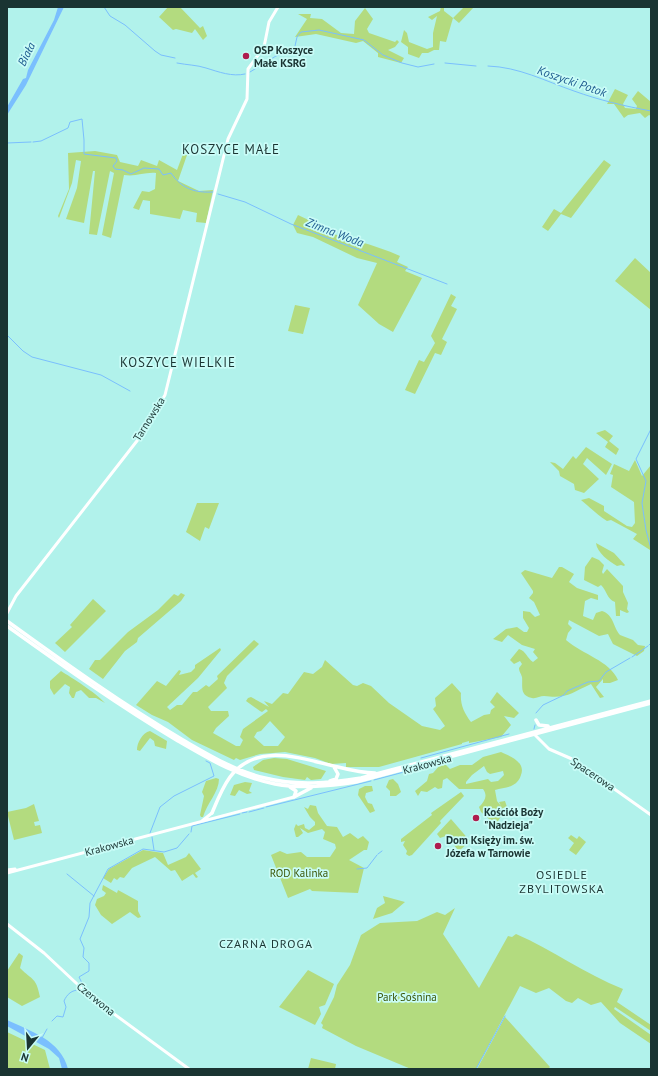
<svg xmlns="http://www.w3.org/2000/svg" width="658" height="1076" viewBox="0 0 658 1076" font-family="'PT Sans',sans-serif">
<rect width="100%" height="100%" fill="#b1f2eb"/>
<path fill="#b3db7f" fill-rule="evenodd" d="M168 7H180L200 28 203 26 207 36 203 40 195 29 192 33 176 29 173 30 159 17Z
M441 7H444V11L453 18 464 7H474L459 23 453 18 446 42 440 41 439 50H434L428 53H422L419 58 408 54V47L401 42 404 30 407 33 409 42 427 49 433 47V33L437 16 432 20 428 17 440 11Z
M365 8 373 19 367 29 369 33 395 42 397 40 399 42 395 47 388 50 404 58 401 63 378 57V53L363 41 356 43 316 34 295 37 307 19 298 14H311L310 18 322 19 341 33 354 34 355 21Z
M615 89 628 95 623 104 625 108 636 109 637 106 632 99 638 91 651 102V116L649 115 645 118 640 113 628 115 624 118 614 104H607Z
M95 151 117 155 120 162 138 166 141 160 157 166 159 160 177 170 183 154 187 155 178 181 199 191 213 190 206 223 196 222 197 213 183 210 180 219 150 214V201L143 200 139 210 133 208 142 191 149 192 155 189 156 173C144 172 136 177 124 175L111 238 102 235 114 173 110 171 97 235 89 234 95 171H93L84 223 66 219 77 188 81 161 76 160 72 183 59 218 58 216 69 189 68 153Z
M604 160 611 165 571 218 561 214 548 231 542 227 554 209 561 213Z
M298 215 319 225V229C346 239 374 244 400 256L397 262 408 267 405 271 422 278 393 332 379 324 358 305 377 263 357 258 313 237 297 233 293 225Z
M635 258 651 273V310L615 281Z
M451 294 456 297 451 306 457 309 442 339 447 342 441 355 435 353 415 394 405 390 419 360 424 362 435 343 431 336Z
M295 305 310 308 303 334 288 331Z
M605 430 613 436 609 441 619 449 616 455 605 447 608 442 596 433Z
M586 447 612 464 606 475 587 458 583 464 599 479 584 493 575 490 574 484 560 476 559 471 550 462 555 463 563 469 573 456 576 459Z
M635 460 642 476 651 465 650 550 633 539 637 534 611 520 607 521C596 514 591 508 581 500L589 498 604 506V511L627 526 632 527 635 523 634 502 611 487 613 475 610 474 614 464 629 471Z
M197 503H219L209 529 205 527 200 541 186 532Z
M596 543 614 553 625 565 624 566 621 565 617 566C609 561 597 553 596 543Z
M592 557 599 560 604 565 602 572 603 574 607 569 623 586V592L628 603 627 609 629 612 627 613 620 610V616H616L615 602C607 599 607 591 601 585L598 587 584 580 585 567Z
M559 567H562L574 574 569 582 577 588 598 595V600L591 598 585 601 583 616 593 620 596 613 602 611C614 615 613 627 620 635L633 640 638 645 645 646 644 651 637 656 613 644 608 634 599 636 569 620 568 624 572 628 568 633 566 640C582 654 610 661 618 680L610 683H603V679L596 687 604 697 600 698 591 684C571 693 567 699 544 696 540 696 536 699 532 698 519 696 523 685 522 677 521 673 519 672 519 668L522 664 520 661 514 664 510 660 519 649C526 651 527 658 533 662L538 658 533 652 535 649 522 645 508 635 502 642 493 639 506 629 517 627 524 632H527L529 628 523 618V611L530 612 535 617 540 615 534 602 529 598 533 593V591L521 573 525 570 552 578Z
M181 593 185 595 181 601 138 638 137 642 125 651 103 679 89 669 95 660H100L128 632 158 610 174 594 178 596Z
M93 599 106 611 65 652 55 643 72 627 70 625Z
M254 640 259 644 227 676 224 683 227 688 208 707 211 711H228L229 716 216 728 213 733 236 746H240L243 740 240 737 243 729 268 711 266 709 262 712 260 711 246 701 248 698 251 697 269 707 264 701 272 704 283 693 288 694 304 672 313 674 322 667 325 660 353 685 357 686 363 683 371 686 389 703 422 726 440 730 445 726 433 709 436 706 435 698 452 683 461 693C460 704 464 713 471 722L484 715 490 714 491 710 495 707 490 702 497 692 519 713 514 718 504 716 511 725 501 737 469 743V741L462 743V744L379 767H346V763L331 764 315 758 285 752 260 754 240 760 236 758 234 760 192 740 168 722 152 715 136 705 157 681 166 686 179 670 181 671 179 675 191 672 195 668V665L220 648 221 650 198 678 167 707 170 710 177 705H182L193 692H197L206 685 209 687 218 679 217 676ZM270 721 285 737 278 746H264L254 737 257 732 261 731Z
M61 671C72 678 95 692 105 703L96 698H89L81 690 76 692 74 698H72L69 693 70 687 65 684 54 695 50 688V681Z
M150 731 167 741 166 749 155 746 154 741 150 738 140 751 137 750C137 743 142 733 150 731Z
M501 752C510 756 526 762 521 775 520 779 517 783 513 785 508 788 501 788 495 790L497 801 501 806 499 802 505 801 507 807 503 808 504 812 498 821 491 826 487 823 489 819 481 812 479 807C485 801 488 796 483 789H459L447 778 443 780 442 788 438 789 435 787 427 792 421 791 418 796 415 791 427 781 429 774 433 773 441 764H445L450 769 460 765H472L483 757ZM484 766 487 772 490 774 503 771 504 775 498 781 491 782 488 779 466 784V782L472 775Z
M274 758 287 759 326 771 321 779 311 780 307 777 305 780 283 777 254 770 253 767 263 760Z
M216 778 219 779C219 792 207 803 203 817H201L200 815 204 796 202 792 206 781Z
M393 779 398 784 401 792 396 796H390V791L386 787 389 780Z
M245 782 252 783 249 791 252 793 247 794 239 790 235 796 230 795 234 785Z
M365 786H372L373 791 366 793 365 797 368 803 372 804 375 811 370 813 358 795 359 789Z
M461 792 464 796 440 821 441 823 412 855 409 856 406 854 407 851 403 845 405 841 401 842V839L432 815 431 813Z
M34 804 39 821 34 822 35 826 40 825 42 833 14 840 7 812 26 808Z
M310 805 316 806 318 813 327 826 337 827 343 837 350 833 358 839 363 836 369 842 367 850H364L349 860 364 868 358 893 312 891 310 889 288 898 271 855 280 851 287 854 301 852 307 857H330L336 848 335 844 323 839 325 832 322 829 308 833 300 828 303 833 298 837H296L294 829 296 824 298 826 304 824 305 828 309 830 315 825V822L310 817 304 807 308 809Z
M451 819 470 841 459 851 446 836 440 838 437 834Z
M571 835 577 839 579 836 586 842 576 855 569 850 574 843 568 838Z
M143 850 163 853 168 865 186 857 189 853 201 869 195 873 198 877 196 878 193 874 182 881 175 870 171 871 155 857 132 868 124 878 120 877 117 880 114 878 111 883 103 878 109 869Z
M103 885 117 893 118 890 138 901V911L141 917 138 918 130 912 112 924 101 915 95 905 97 899 104 896 106 893 102 890Z
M383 896 405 902 392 913 373 919 377 908 385 903Z
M455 908 443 934 479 988 508 936 512 937 516 934C553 950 585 974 623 989L617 1002 651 1025V1031L615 1007 614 1009 651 1035V1044L620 1023 601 1002 591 1005 578 998 572 1003 566 1001 549 988 536 993 520 986 476 1069H411L356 1046 322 1028 323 1025 321 1023 334 997 337 985 350 965 361 935 380 923 417 921 437 912 445 915Z
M19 953 23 956 20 968C33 981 36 977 40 997L22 1006 7 997V971Z
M308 970 334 984 325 1005 319 1007 321 1014 315 1025 279 1007Z
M505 1017 550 1067 548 1069H477Z
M7 1032 45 1050 50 1069H7Z
M311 1058 336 1064 335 1069H308Z"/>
<path fill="#7abffe" d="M58 7H64L26 85 7 115V107L23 79 26 78 28 70 54 20Z
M7 1020C30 1031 61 1040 68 1069H62L59 1058 49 1049 7 1026Z"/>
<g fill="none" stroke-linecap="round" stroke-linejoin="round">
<path stroke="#7abffe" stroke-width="1" d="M104 7 110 16 125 25 155 51 161 55 175 58
M295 46 297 37 301 32 319 30 364 40 383 55 402 63 418 67 434 64
M177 63C187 65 197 65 206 68 219 72 232 77 245 74
M445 63 476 66
M488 66C519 67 545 81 574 91 599 100 624 106 651 111
M250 72 276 56 287 52
M33 142 41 141 68 128 70 122 82 119 84 140V154L116 158 117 161 113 166 115 169 123 170 131 174 144 168 159 169 163 175 171 173C182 189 195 193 213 192
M7 143 31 142
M218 194 245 202 291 224 447 284
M7 335 23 351 32 357 101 375 130 391
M651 429 636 459 646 481 642 503 646 530 651 549
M649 645 651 643
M632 657 648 646
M536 713 543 705 564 695 567 691 588 682 599 681 606 672 630 658
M534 729 535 725
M421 758 509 734
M374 780 423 767
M266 807 371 781
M249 812 264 808
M242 813 247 812
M191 832 192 826 240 814
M150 833 160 807 174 796 214 776 210 763 206 761
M152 837 154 850
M378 854 382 851
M357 869 367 868 377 855
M67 874 94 896
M52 1021 57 1016 63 1017 66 1007 64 1001C67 994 72 990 79 990L83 985 79 977 89 971V963L83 957 84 948 80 939 89 917 90 903 108 869 143 849 164 852 177 848 189 834
M42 1038 47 1029
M476 1069 505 1016"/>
<path stroke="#fff" stroke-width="3" d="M7 613 16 596 140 437 165 395 228 139 247 99 248 69 264 47 269 22 278 7
M533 733 549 749 572 759 651 815
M202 821 212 813
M7 870 15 869
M7 873 294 797
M7 924 44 953 91 997 189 1069"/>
<path stroke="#fff" stroke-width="3.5" d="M7 621C65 663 122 704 183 740 209 755 235 771 265 778 297 786 329 783 361 778L651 701
M7 626C63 666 119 706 178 741 209 759 239 777 275 784 302 789 329 786 356 782L651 703
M536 720 539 725 548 726
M330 781 336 779 338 774 334 767
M290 787 296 791 294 797
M294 797 311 788
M212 813C217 801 222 788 230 777 257 741 302 759 338 767 350 770 362 773 375 773"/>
</g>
<g fill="#ae1c4e" stroke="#c9fcf7" stroke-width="1.5">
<circle cx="246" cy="56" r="4"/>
<circle cx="476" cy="818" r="4"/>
<circle cx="438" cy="846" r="4"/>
</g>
<g text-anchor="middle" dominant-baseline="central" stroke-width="3.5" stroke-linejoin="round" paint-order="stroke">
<g font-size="11" font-weight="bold" fill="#1a3432" stroke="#c9fcf7" text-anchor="start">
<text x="254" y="50">OSP Koszyce<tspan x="254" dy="13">Małe KSRG</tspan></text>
<text x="484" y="812">Kościół Boży<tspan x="484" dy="13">"Nadzieja"</tspan></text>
<text x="446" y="840">Dom Księży im. św.<tspan x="446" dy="13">Józefa w Tarnowie</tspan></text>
</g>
<g font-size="11" fill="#1a3432" stroke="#c9fcf7">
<text transform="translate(149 419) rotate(-58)">Tarnowska</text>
<text transform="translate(427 764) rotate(-15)">Krakowska</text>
<text transform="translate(593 774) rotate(34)">Spacerowa</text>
<text transform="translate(109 846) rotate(-15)">Krakowska</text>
<text transform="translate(96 999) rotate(39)">Czerwona</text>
</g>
<g font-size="11" fill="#3a5404" stroke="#c9fcf7">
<text x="299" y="873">ROD Kalinka</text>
<text x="407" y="997">Park Sośnina</text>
</g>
<g font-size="12" font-style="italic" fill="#1e5b8f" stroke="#c9fcf7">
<text transform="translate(26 54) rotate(-64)">Biała</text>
<text transform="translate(572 81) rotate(19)">Koszycki Potok</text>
<text transform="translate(335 232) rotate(21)">Zimna Woda</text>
</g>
<g font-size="12" letter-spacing="1" fill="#1a3432" stroke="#c9fcf7">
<text x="562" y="874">OSIEDLE<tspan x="562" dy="14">ZBYLITOWSKA</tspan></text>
<text x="266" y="943">CZARNA DROGA</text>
</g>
<g font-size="13" letter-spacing="1" fill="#1a3432" stroke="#c9fcf7">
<text x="231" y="149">KOSZYCE MAŁE</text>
<text x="178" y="362">KOSZYCE WIELKIE</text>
</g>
</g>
<rect width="658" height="1076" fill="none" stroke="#1a3432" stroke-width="16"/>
<g transform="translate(28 1048) rotate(198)" stroke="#c9fcf7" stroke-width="3" paint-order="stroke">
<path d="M0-3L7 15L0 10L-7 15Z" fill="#1a3432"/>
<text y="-6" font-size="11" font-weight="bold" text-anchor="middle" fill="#1a3432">N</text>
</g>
</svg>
